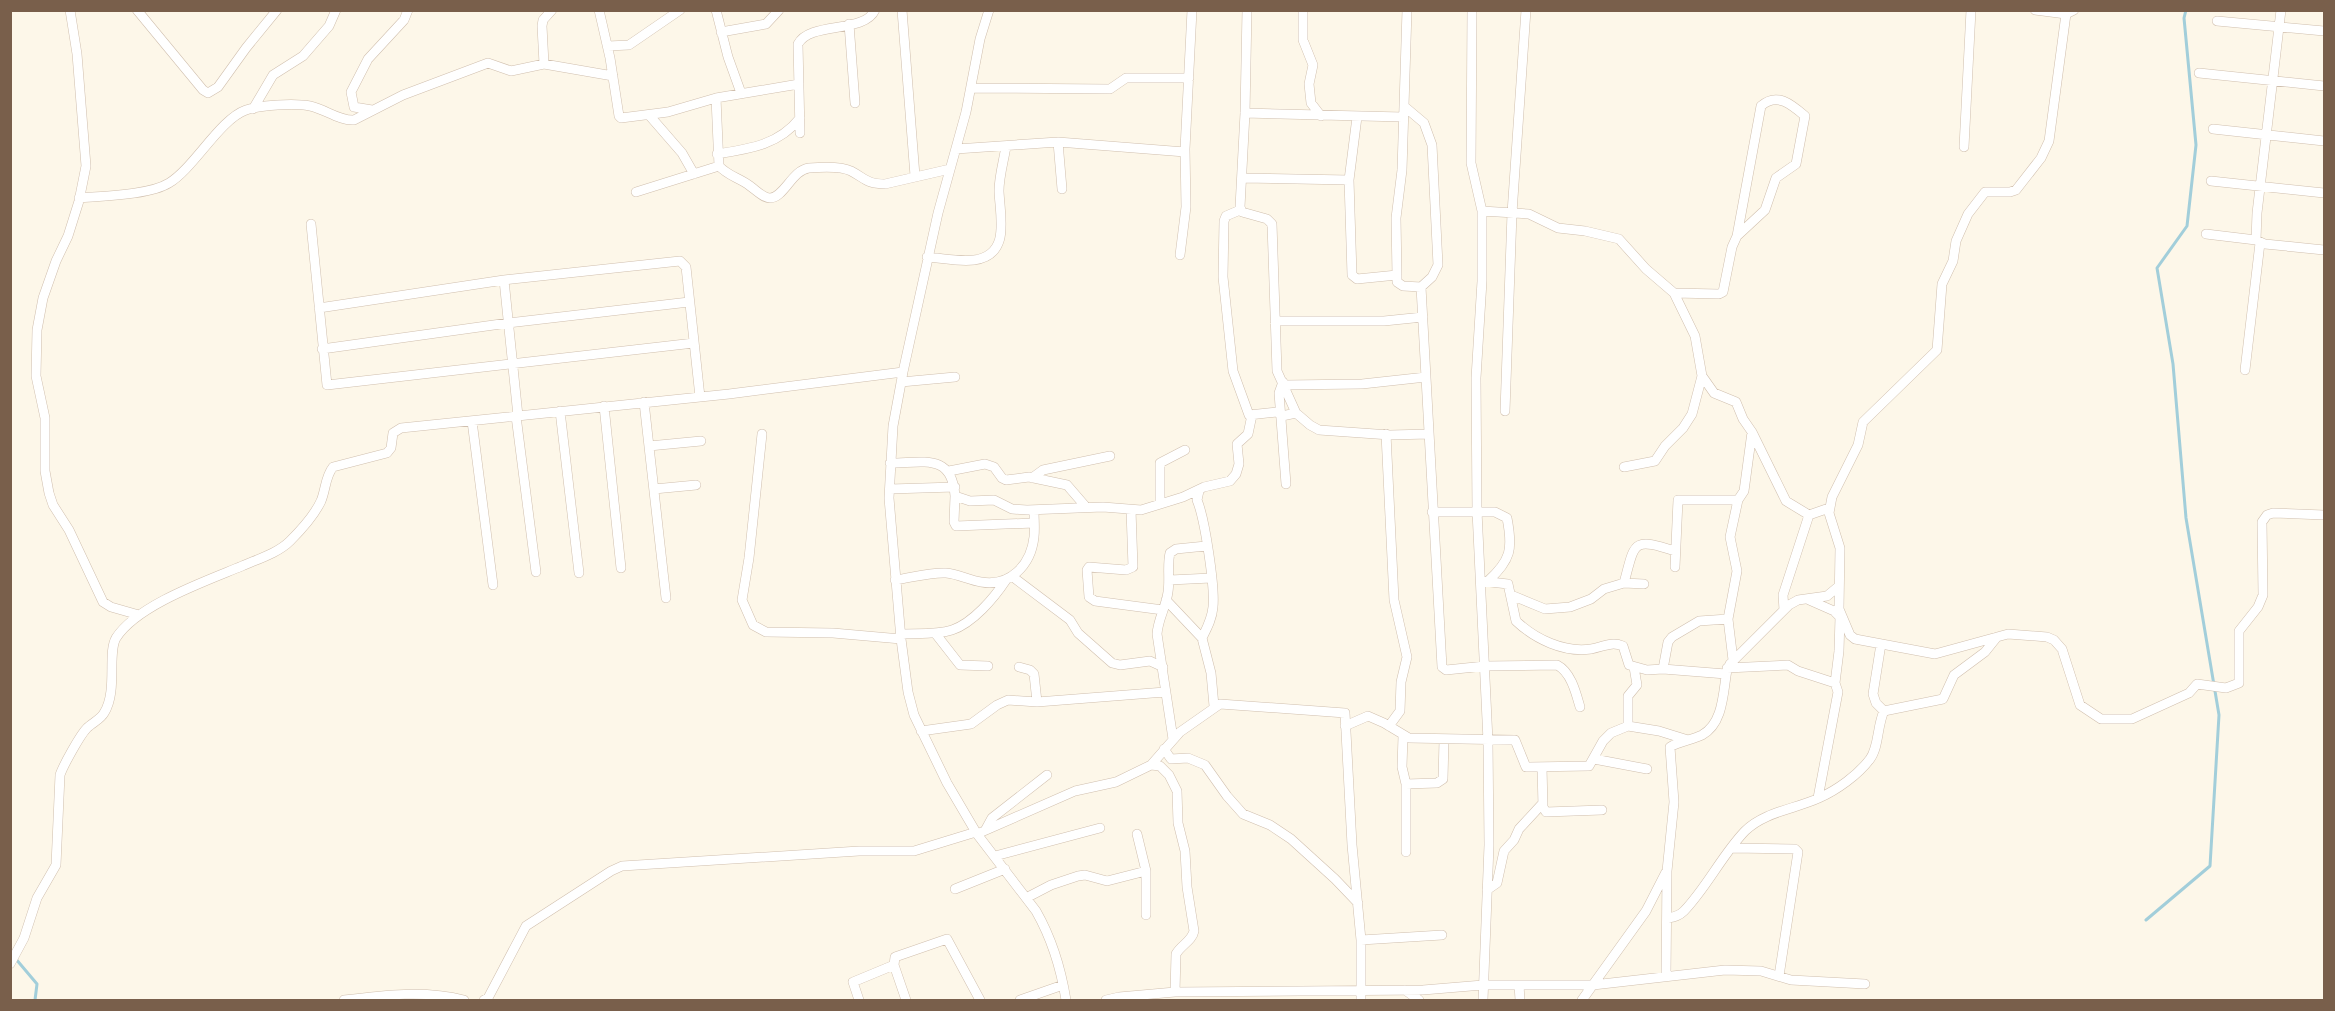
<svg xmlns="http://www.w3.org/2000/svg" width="2335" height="1011" viewBox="0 0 2335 1011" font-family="Montserrat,sans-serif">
<rect width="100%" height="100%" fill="#fdf7e9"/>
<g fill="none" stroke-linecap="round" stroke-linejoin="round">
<path stroke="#a2ceda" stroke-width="3" d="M2146 920 2210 866 2219 715 2186 518 2173 364 2157 268 2187 226 2196 145 2184 18 2186 10
M10 952 37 984 35 1000"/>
<defs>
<path id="minor" d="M70 10 77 54 86 166 79 201 68 236 56 261 43 298 37 330 36 376 45 418V471L49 493 53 505 69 530 103 602 111 607 139 615
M137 10 203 90 208 93 218 87 246 48 277 10
M599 10 610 58 619 116 621 118 668 112 716 98 799 84
M716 10 728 57 741 93
M902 10 915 176
M989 10 980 39 966 112 938 213 903 372 893 426 889 498 901 639 908 692 914 715 947 783 977 834 1036 911C1052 939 1061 969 1066 1000
M1247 10 1245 113 1240 207 1242 212 1267 219 1272 224 1277 371 1296 413 1310 425 1319 430 1390 435 1429 434
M1303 10V40L1313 65 1309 84 1311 103 1321 116
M1472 10 1471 163 1482 211V281L1476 378 1477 511 1488 741 1489 845 1483 1000
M2035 10 2066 14 2074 10
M2066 14 2049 141 2041 158 2016 190 2010 192H1985L1968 214 1956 241 1953 261 1942 284 1937 350 1863 422 1858 445 1832 497 1829 513 1840 548 1839 609 1850 635 1855 639 1935 654 2008 634 2047 637 2054 640 2062 649 2080 705 2101 719H2132L2189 693 2197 684 2226 688 2239 683V631L2258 607 2263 595 2262 522 2267 515 2273 513 2324 515
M2217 21 2324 31
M849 24 855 103
M721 32 766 24 779 10
M608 46 629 45 680 10
M544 64 542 26 543 20 552 10
M2199 73 2324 86
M971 88 1110 89 1126 78H1189
M716 98 719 166C728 176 740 178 750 186 756 190 763 198 770 198 784 198 792 170 809 168 821 167 841 166 851 171 866 179 867 184 885 184L950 169
M1405 107 1424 123 1432 145 1438 265 1432 277 1421 287 1403 286 1397 282V275L1396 218 1402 170 1407 10
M253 109 273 75 303 56 329 26 336 10
M372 110 354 107 351 92 368 59 404 20 408 10
M1245 113 1403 117
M649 115 682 153 694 174
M1357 117 1349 180 1352 275 1357 279 1397 275
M2213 129 2324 141
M800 133 798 44C810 21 864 34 875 10
M1058 142 1062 189
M1964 147 1971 10
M956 149 1058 142 1185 152
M717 154C749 149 779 145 800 118
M1243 178 1349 180
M2211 181 2324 193
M636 192 719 166
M79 198C103 196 150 195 169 183 194 168 220 119 246 110 261 105 294 103 310 106 325 109 339 121 354 120L403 95 488 63 511 71 544 64 613 76
M1240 210 1226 216 1224 221 1223 277 1233 371 1249 415 1277 412 1282 416 1296 413
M1482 211 1529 214 1558 228 1585 231 1619 239 1646 269 1674 293 1695 336 1702 376 1692 414 1683 428 1665 446 1655 461 1624 467
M311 224 327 385 694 343
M2206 234 2256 240 2265 244 2324 250
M2256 240 2257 213 2281 10
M1180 255 1186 207 1185 149 1192 10
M927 257C942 258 959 262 974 260 1011 255 1000 217 999 191 999 176 1004 160 1006 146
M504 280 518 416
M1421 287 1442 667 1446 670 1485 666 1557 665C1571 672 1576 693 1580 707
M1674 293 1719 294 1723 292 1732 247 1737 236 1765 210 1776 178 1796 164 1805 116C1791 104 1777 92 1761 106L1737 236
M319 308 504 280 680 261 686 267 700 397
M1275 321H1384L1423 317
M322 349 508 323 689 302
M2245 370 2260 243
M1702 376 1714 393 1736 402 1743 419 1752 432 1744 491 1738 500 1730 537 1737 571 1728 619 1733 660
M901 382 955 377
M1283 382 1279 393 1286 484
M1285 385 1362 384 1426 377
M644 402 666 598
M604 406 621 568
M560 411 579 573
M1505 411 1512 213 1526 10
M516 416 536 572
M472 421 493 585
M1752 432 1786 501 1809 515 1829 508
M762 434 749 558 742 600 753 625 766 632 833 633 901 639
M1386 434 1394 600 1407 657 1401 682 1400 711 1389 726
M649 446 701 441
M890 463C924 463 952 453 955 496L970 501 994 500 1012 509 1027 510 1103 507 1141 510 1183 497 1204 487 1230 481 1236 474 1239 464 1237 444 1248 434 1252 415
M949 471 985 464 994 467 1002 478 1006 480 1029 477 1067 485 1086 507
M1032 478 1043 470 1110 456
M654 489 696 485
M890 489 955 487
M1199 491 1197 500C1205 519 1215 587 1213 607 1212 619 1207 628 1202 638
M955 496 954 522 956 526 1034 523
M1160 504V463L1185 450
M1131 510 1133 567 1126 570 1089 567 1087 570 1089 597 1095 601 1163 610
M1432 512H1495L1507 518C1513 549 1511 560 1488 581
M1675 567 1678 500H1738
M1013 577 1070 620 1078 633 1112 663 1120 665 1150 661 1163 667
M895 580C911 578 930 572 946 573 958 574 969 580 981 582 1010 587 1031 565 1034 537 1035 529 1034 519 1034 510
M1170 580 1211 578
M1481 581 1508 584 1516 621C1535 639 1564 653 1591 649 1603 647 1611 641 1623 646L1629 665 1647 670 1663 669 1668 642 1672 637 1699 621 1728 619
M1624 583C1635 542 1632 537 1675 551
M1511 595 1545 609 1570 607 1591 599 1604 589 1624 583 1644 584
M1166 600 1202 638 1211 673 1214 706
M1809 600 1834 611 1840 617
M1784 610 1783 595 1809 515
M935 633 960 665 988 666
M900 634C917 633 936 635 952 630 973 623 994 598 1006 580
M1019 667 1030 670 1034 674 1037 702
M1727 668 1788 665 1798 671 1835 683 1838 692 1818 798
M1663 669 1726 674
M1835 683 1839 651 1840 617
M1884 711 1943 699 1954 675 1985 652 1997 637
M1345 726 1368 716 1384 723 1409 738 1515 740 1526 767H1529L1589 766 1603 741 1611 733 1628 726V696L1637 685 1634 667
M1628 726 1659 731 1688 740
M921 731 971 724 997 705 1008 700 1037 702 1165 692
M1403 736 1402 767 1406 784V852
M1173 739 1157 634C1158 619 1166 607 1168 592 1170 579 1167 565 1170 553L1176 549 1206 546
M1164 749 1171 759 1188 758 1205 765 1227 796 1243 814 1270 825 1291 839 1335 879 1358 903
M1594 759 1647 769
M1151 765 1160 766 1169 775 1177 791 1178 823 1185 851 1187 887 1194 931C1192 941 1181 945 1176 954L1175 992
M1542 767 1543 807 1546 812 1602 810
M1406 784 1437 783 1443 779 1444 740
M986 829 992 818 1047 775
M977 834 1075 791 1116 782 1151 765 1180 732 1220 704 1345 713 1352 845 1361 940V1000
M1137 834 1146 871V915
M1732 848 1795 849 1798 852 1779 976
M995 856 1100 828
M955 889 1005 869
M1487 890 1497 883 1504 851 1514 840 1519 829 1543 803
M1026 898 1051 885 1078 876 1085 875 1107 881 1146 871
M1668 918C1674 917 1679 916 1684 911 1707 887 1722 855 1745 831 1764 812 1795 809 1819 798 1837 790 1858 775 1870 759 1879 747 1877 726 1884 711L1876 703 1873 694 1881 644
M1361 940 1442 935
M10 964 24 938 37 898 56 865 60 775C63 766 80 735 87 728 92 723 101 719 104 713 118 691 107 653 116 638 137 605 206 581 242 566 258 559 278 553 290 541 300 531 315 514 321 501 326 489 325 477 333 467L387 453 391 448 393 433 401 428 729 394 903 372
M1666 976 1667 871 1674 802 1670 747C1680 741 1692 740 1702 735 1724 723 1723 691 1727 670L1730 664 1789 605 1798 600 1827 596 1839 586
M1519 985 1520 1000
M1405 990 1419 1000
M344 1000C384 995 425 990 464 1000
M484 1000 488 998 526 926 611 871 622 866 859 851H914L976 832
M859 1000 853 982 894 965
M906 1000 894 965 895 957 947 939 980 1000
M1020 1000 1063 985
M1106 1000 1119 997 1175 992 1423 990 1483 985H1593L1725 970 1761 971 1791 980 1865 984
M1582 1000 1646 911 1666 872"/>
</defs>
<use href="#minor" stroke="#d0bfae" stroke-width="10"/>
<use href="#minor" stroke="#fff" stroke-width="9"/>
</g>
<rect width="2335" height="1011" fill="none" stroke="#795f4b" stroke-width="24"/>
</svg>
